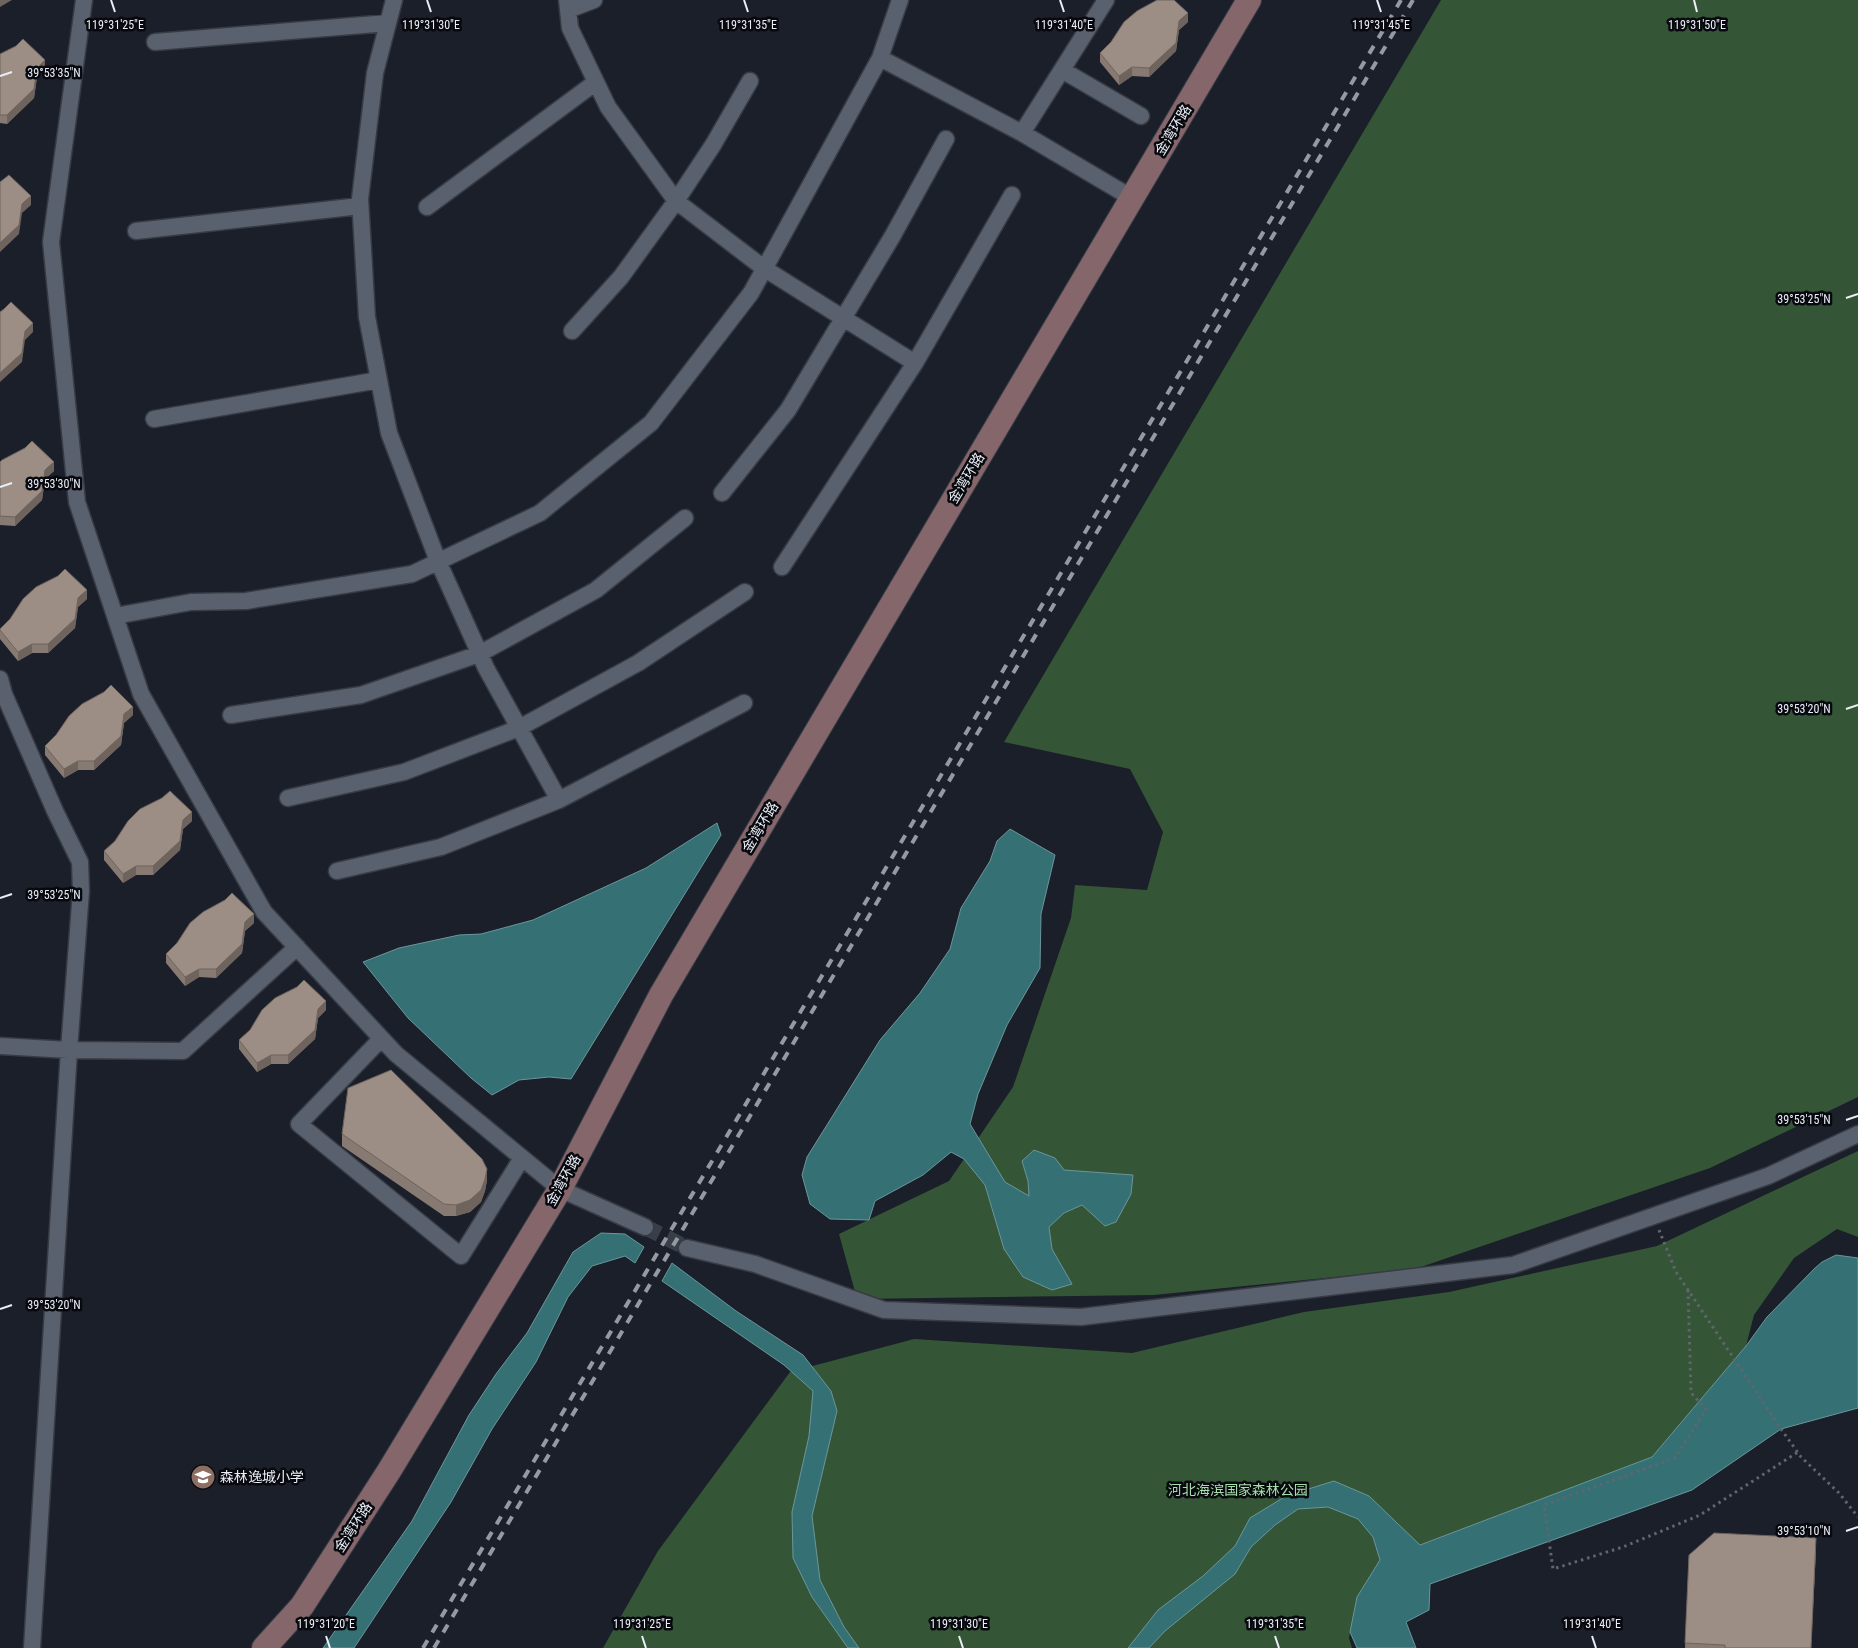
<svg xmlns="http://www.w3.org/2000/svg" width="1858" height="1648" viewBox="0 0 1858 1648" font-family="'Roboto Condensed','Noto Sans SC',sans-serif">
<rect width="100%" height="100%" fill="#1a1f2a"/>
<path fill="#355537" d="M1441 0H1858V1097L1710 1168 1415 1269 1154 1295 857 1299 839 1234 949 1181 1013 1087 1071 918 1075 885 1147 890 1163 832 1130 769 1004 742Z
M1858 1151V1237L1837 1229 1794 1258 1754 1315 1746 1346 1652 1457 1380 1560 1357 1597 1349 1638 1352 1648H603L658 1551 790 1372 914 1339 1132 1353 1304 1312 1449 1292 1657 1246Z"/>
<path fill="#357174" stroke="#6b969b" d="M717 823 721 835 571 1079 549 1077 519 1080 492 1095 471 1078 408 1018 363 962 399 948 459 935 481 934 533 920 646 868Z
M1010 829 1055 855 1041 914 1040 968 1007 1025 978 1094 970 1124 1005 1182 1029 1196 1028 1181 1022 1161 1034 1150 1055 1158 1064 1170 1133 1175 1131 1194 1116 1222 1105 1226 1082 1205 1064 1213 1049 1227 1052 1249 1072 1284 1052 1290 1023 1277 1004 1249 985 1185 964 1159 951 1152 923 1175 875 1201 869 1220 830 1219 810 1204 802 1175 807 1157 880 1040 920 993 950 949 961 908 990 861 997 841Z
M601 1233 625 1234 644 1247 635 1263 625 1256 592 1266 568 1297 536 1362 492 1429 451 1502 354 1648H323L412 1521 469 1415 496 1374 527 1333 573 1252Z
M1836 1255 1858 1258V1408L1781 1429 1692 1490 1430 1584 1429 1610 1406 1622 1416 1648H1357L1350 1632 1357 1597 1380 1560 1373 1537 1358 1519 1328 1507 1298 1509 1275 1525 1251 1547 1235 1574 1165 1631 1149 1648H1128L1158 1610 1203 1576 1235 1546 1250 1518 1286 1496 1334 1481 1369 1496 1420 1545 1652 1457 1746 1346 1767 1317 1814 1269 1822 1262Z
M672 1263 736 1311 803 1355 831 1391 837 1411 812 1516 820 1580 844 1627 859 1648H848L812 1597 793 1558 792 1512 809 1436 813 1391 784 1365 662 1281Z"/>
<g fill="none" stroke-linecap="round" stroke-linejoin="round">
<path stroke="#393e49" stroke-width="16" stroke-dasharray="16 8" stroke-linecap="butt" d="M645 1227 687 1248"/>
<defs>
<path id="minor" d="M84 0 51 242 77 502 141 694 264 912 396 1054 560 1189 645 1227
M394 0 375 73 360 199 367 317 389 433 438 561 486 668 559 800
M567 0 570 28 608 107 676 201 765 269 915 363
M568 10 594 0
M155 42 388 23
M880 58 1022 133 1132 198
M1062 70 1141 116
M1022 133 1106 0
M427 207 596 82
M136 231 360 206
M572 331 621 277 676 201 713 145 750 81
M154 419 379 380
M722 493 788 410 892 237 946 139
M782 567 915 363 1012 195
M115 616 191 602 246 601 412 574 540 513 651 423 751 293 880 58 900 0
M0 679 4 694 55 811 80 862 81 891 69 1050 0 1046
M231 715 361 695 479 654 596 590 685 518
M288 798 404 772 519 728 638 663 745 592
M337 871 441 847 559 800 744 703
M381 1039 299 1124 461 1256 522 1158
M687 1248 755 1264 884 1310 1081 1317 1513 1265 1768 1176 1858 1134
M32 1648 69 1050 183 1051 297 947"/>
<path id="secondary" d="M264 1648 302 1606 389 1471 560 1189 661 995 1249 0"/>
</defs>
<use href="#minor" stroke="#373b44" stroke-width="19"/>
<use href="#secondary" stroke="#373b44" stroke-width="26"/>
<path stroke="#60656f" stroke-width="3" stroke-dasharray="2.5 4" stroke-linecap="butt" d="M1659 1230 1676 1272 1781 1429 1801 1457 1839 1493 1858 1517
M1688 1290 1691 1393 1706 1409 1675 1458 1544 1505 1553 1569 1623 1547 1700 1515 1798 1452"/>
<use href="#minor" stroke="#5a616e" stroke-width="16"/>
<use href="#secondary" stroke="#84666b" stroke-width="24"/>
<path stroke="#9499a2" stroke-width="4" stroke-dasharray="9 9" stroke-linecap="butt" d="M423 1648 1401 0
M434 1648 1413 0"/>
</g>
<path fill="#877a72" d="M1188 22 1179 30 1176 51 1149 77 1132 76 1119 85 1100 62V53L1111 42Z
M0 54 45 69 37 77 34 98 7 124 0 123Z
M0 462 54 471 45 479 42 500 15 526 0 525Z
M87 599 78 607 75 628 48 653H32L18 661 0 639V629Z
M133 715 124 723 121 745 94 770H78L64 778 45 755V746Z
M192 821 183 829 180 850 153 875H136L123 883 104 860V851Z
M254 923 245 931 242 953 216 978 199 977 185 986 166 963V954L177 943Z
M326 1010 318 1018 315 1039 288 1064H271L257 1072 239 1049V1040L250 1030Z
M342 1134 487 1180 485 1191 481 1202 470 1212 456 1216H444L342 1146Z
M1816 1549 1811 1648H1685L1689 1555Z"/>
<path fill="#6e635d" d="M0 0H12L0 7Z
M1188 13V22L1179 30 1176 51 1149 77V68L1179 21Z
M45 60V69L37 77 34 98 7 124V115L37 68Z
M1132 67V76L1119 85V76Z
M31 196V205L22 213 19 234 0 252V243L22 204Z
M33 323V332L25 340 22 362 0 382V373L25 331Z
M54 462V471L45 479 42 500 15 526V517L45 470Z
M87 590V599L78 607 75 628 48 653V644L78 598Z
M32 644V653L18 661V652Z
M133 707V715L124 723 121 745 94 770V761L124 714Z
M78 761V770L64 778V769Z
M192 812V821L183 829 180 850 153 875V866L183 820Z
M136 866V875L123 883V874Z
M254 914V923L245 931 242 953 216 978V969L245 922Z
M199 969V977L185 986V977Z
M326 1001V1010L318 1018 315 1039 288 1064V1055L318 1009Z
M271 1055V1064L257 1072V1063Z
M487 1169V1180L485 1191 481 1202 470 1212 456 1216V1205Z
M1816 1538V1549L1811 1648Z"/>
<path fill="#9d8e85" stroke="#6e635d" d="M1157 0H1174L1188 13 1179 21 1176 43 1149 68 1132 67 1119 76 1100 53 1111 42 1124 22 1137 11Z
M23 39 45 60 37 68 34 89 7 115H0V54L16 46Z
M9 175 31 196 22 204 19 225 0 243V182Z
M11 302 33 323 25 331 22 353 0 373V312L4 309Z
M32 441 54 462 45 470 42 491 15 517 0 516V462L2 460 25 448Z
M65 569 87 590 78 598 75 619 48 644H32L18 652 0 630V629L10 619 23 599 36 587 58 576Z
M111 685 133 707 124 714 121 736 94 761H78L64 769 45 746 56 735 69 716 82 704 104 692Z
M170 791 192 812 183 820 180 841 153 866H136L123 874 104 851 115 841 128 821 140 809 162 798Z
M232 893 254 914 245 922 242 944 216 969H199L185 977 166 954 177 943 190 923 203 912 225 900Z
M304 980 326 1001 318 1009 315 1030 288 1055H271L257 1063 239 1040 250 1030 262 1010 275 998 297 987Z
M391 1070 482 1159 487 1169 485 1179 481 1190 470 1200 456 1205 444 1204 342 1134 348 1088Z
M1714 1533 1816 1538 1811 1648H1725V1645L1685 1643 1689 1555Z"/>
<path fill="none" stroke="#eaeef6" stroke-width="2" d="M111 0 115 12M427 0 431 12M744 0 748 12M1060 0 1064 12M1377 0 1381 12M1694 0 1697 12M0 76 12 72M1846 298 1858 294M0 487 12 483M1846 709 1858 705M0 898 12 894M1846 1120 1858 1116M0 1309 12 1305M1846 1531 1858 1527M326 1636 330 1648M642 1636 646 1648M959 1636 963 1648M1275 1636 1279 1648M1592 1636 1596 1648"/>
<defs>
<symbol id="school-disc" viewBox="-11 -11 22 22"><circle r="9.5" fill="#8d6e63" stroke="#07090e"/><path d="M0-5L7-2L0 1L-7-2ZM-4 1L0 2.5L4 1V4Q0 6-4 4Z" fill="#fff"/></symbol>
</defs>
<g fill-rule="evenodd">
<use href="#school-disc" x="189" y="1463" width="28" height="28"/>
</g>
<g text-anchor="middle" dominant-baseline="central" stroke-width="5" stroke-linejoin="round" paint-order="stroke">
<g font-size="14" fill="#eaeef6" stroke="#07090e">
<text transform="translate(1173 130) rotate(-59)">金湾环路</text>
<text transform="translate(966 478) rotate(-59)">金湾环路</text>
<text transform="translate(760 827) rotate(-59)">金湾环路</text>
<text transform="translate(563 1180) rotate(-61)">金湾环路</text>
<text transform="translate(353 1527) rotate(-57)">金湾环路</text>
</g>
<g font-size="14" fill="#eaeef6" stroke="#07090e" text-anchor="start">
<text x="220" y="1477">森林逸城小学</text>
</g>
<g font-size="14" fill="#a7dfaa" stroke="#07090e">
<text x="1238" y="1490">河北海滨国家森林公园</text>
</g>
</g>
<g font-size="12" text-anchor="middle" fill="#eaeef6" stroke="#07090e" stroke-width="5" stroke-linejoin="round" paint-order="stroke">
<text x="115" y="29">119°31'25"E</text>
<text x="431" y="29">119°31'30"E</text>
<text x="748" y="29">119°31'35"E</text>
<text x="1064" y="29">119°31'40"E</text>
<text x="1381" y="29">119°31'45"E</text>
<text x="1697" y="29">119°31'50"E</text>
<text x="54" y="77">39°53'35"N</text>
<text x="1804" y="303">39°53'25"N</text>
<text x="54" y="488">39°53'30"N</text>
<text x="1804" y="713">39°53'20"N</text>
<text x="54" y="899">39°53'25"N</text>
<text x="1804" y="1124">39°53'15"N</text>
<text x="54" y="1309">39°53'20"N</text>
<text x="1804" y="1535">39°53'10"N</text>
<text x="326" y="1628">119°31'20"E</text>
<text x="642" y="1628">119°31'25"E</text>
<text x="959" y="1628">119°31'30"E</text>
<text x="1275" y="1628">119°31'35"E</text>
<text x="1592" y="1628">119°31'40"E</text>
</g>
</svg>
